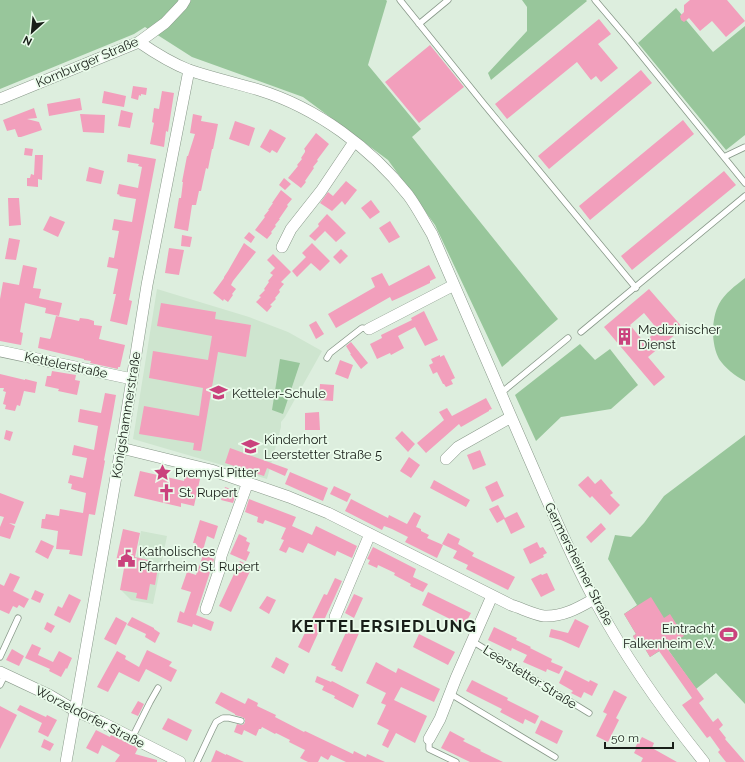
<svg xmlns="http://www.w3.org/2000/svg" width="745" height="762" viewBox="0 0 745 762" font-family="Raleway,sans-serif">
<rect width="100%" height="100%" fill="#ddeede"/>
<path fill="#cee5cf" d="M157 289 249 317 288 332 322 351 285 417 281 422V427L267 479 222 465 133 439Z
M141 531 167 536 153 604 131 600 121 590 134 572Z"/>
<path fill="#98c69b" d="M0 0H386L387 1 368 65 421 129 412 137 558 319 502 367 435 225 388 160 303 97 192 57 145 27 134 34 0 89Z
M522 0H586L587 1 491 80 488 73 527 31V7Z
M676 8 713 52 745 26V135L726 150 638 43Z
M745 278V381C735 376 725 368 719 359 711 344 711 319 719 304 725 293 735 286 745 278Z
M580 344 595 360 610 349 638 385 611 409 561 417 536 441 515 395Z
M280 359 300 363 283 414 272 410Z
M745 435V704L716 673 696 689 666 647 650 657 644 647 640 649 633 636 636 634 624 614 637 605 608 559 615 535 631 537 644 523 664 496Z"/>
<path fill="#f29fbc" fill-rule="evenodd" d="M690 0H727L745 21 726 37 712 21 700 31 689 18 684 22 681 20 680 16 684 12V5Z
M599 19 611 34 598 44 618 68 601 82 596 76 591 80 577 62 507 119 495 104Z
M430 45 464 87 419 123 385 82Z
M641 70 652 83 549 169 538 156Z
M133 86 147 88 146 95 141 94V96L139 95 138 100 131 98Z
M104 91 126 96 124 107 102 103Z
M162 91 174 93 168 132 166 131 164 147 150 144 154 123 152 122 154 108 159 109Z
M80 98 82 110 49 116 47 104Z
M34 108 37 118 27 119 39 122 42 130 21 137H18L15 129 7 131 3 120Z
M121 110 133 113 130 128 118 126Z
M80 114 105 115 104 133 83 132Z
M193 114 202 116 201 121 218 124 213 149H212L208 169 206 168 201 191H199L196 205H192L188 231 174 228 179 198H181L183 182H182L187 156H188L195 134 190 133Z
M683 120 694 134 590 220 579 206Z
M235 121 255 128 249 146 229 139Z
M270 129 286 138 277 153 272 150 270 153 260 147Z
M316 133 329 144 317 160 318 161 313 167 314 168 305 181 306 182 301 188 288 178 298 166 297 165 302 159 301 158 305 152V150L304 149Z
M25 148 33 149 32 156 24 155Z
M128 154 156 159 129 300 132 301 127 325 110 321 116 294H113L118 269 107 267 109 257 114 258 119 231 112 230 114 219 132 222 136 199 119 196 120 195 117 194 119 184 138 188 142 167 138 166 139 164 127 162Z
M35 155H43L42 180 38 179V187L27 186V178H30L31 174 34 175Z
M89 167 104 171 101 184 86 181Z
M724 171 736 185 632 270 621 256Z
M284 178 291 184 285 190 279 185Z
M346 181 357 190 345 205 342 201 332 211 320 203 328 192 333 196Z
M281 190 292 199 287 205 288 206 279 219H280L275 225 276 226 271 232 272 233 267 239 255 230 265 217 264 216 269 210H268L273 203H272Z
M8 198H19L21 225 9 226Z
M371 200 380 212 370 219 361 208Z
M327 214 346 233 336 242 325 231 315 241 309 236 319 226 318 224Z
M50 216 65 222 58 237 43 230Z
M390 221 400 237 389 243 379 228Z
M249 232 255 237 251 243 244 238Z
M182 235 192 237 190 247 181 246Z
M9 238 20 240 16 260 5 259Z
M244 243 256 252 233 281 231 285 236 289 232 294 233 295 228 302 224 299 223 301 213 293 224 278V277L228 271Z
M312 243 330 261 320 271 311 263 297 277 292 271 306 257 302 253Z
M169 248 184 250 179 275 165 273Z
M341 249 348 256 340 264 333 257Z
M273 254 291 272 281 282 284 284 279 290 280 292 275 298 276 299 270 305 272 306 267 312 256 302 261 297 259 296 265 290 264 289 269 282 268 281 273 275 270 273 275 268 267 260Z
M23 265 37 268 33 288 41 289 39 298 62 303 59 316 45 313 46 308 25 303 20 332 23 333 21 345 0 341V299L3 282 19 285Z
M429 265 436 278 430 281V283L401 297 392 301 390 297 336 328 328 314 375 287 371 278 382 273 389 286Z
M649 289 683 328 648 357 665 377 654 386 604 327ZM644 313 658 330 644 342 630 325Z
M161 303 216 312 215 319 251 325 246 357 218 352 201 451 193 450 194 443 139 434 144 406 199 416 203 388 149 378 153 351 208 360 212 336 157 326Z
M424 311 438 340 425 346 415 327 398 336 404 348 391 355 390 353 377 359 370 344 382 338 381 335 412 320 411 318Z
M56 316 79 321 80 318 88 319 94 321V325L102 326 99 339 125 345 120 367H118V369L90 363 91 361 84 360V359L38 348 40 337 50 339 51 337Z
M316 321 324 334 316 339 309 325Z
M351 342 368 363 361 369 350 354H351L346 346Z
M440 355V357L444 355 455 378 451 380 453 384 446 387 444 384H443L437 372 433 374 429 365 433 363 431 359Z
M340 360 353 365 348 379 335 374Z
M52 371 76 375 75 380 80 381 77 395 58 391 59 389 45 386 47 376H51Z
M0 374 25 380V379L37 382 35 393 24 391 20 406 17 405 15 411 5 409 6 405 3 404 6 392 3 391 4 388H0Z
M320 384 334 385 333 401 319 400Z
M105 393 116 395 112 418 104 460 105 461 95 515 89 514 82 556 69 554 70 550 56 549 58 531 41 528 42 519H45L46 514 59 516 60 509 83 513 86 493 71 489 72 484 68 483 70 475 83 478 87 458 72 455 74 445 94 450 98 426 78 422 80 409 101 413Z
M486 398 492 409 489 410V411L461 427 459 424 426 453 417 443 444 420 439 412 447 408 452 416Z
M319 412 320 430H305V413Z
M6 430 13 432 10 441 4 439Z
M402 431 415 444 408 452 395 438Z
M230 448 288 469 285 476 267 468 264 476 225 463Z
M480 450 486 465 473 470 467 455Z
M409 457 420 465 411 478 400 471Z
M140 471 184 481 185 475 200 479 194 506 181 503V507L134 496Z
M290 472 328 488 323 501 285 484Z
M588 476 595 484 601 479 613 493 610 495 620 505 610 515 592 496 590 498 578 485Z
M434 480 470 500 466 507 430 488Z
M497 481 504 496 492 502 485 487Z
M334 486 351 494 347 502 330 494Z
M225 487 237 491 233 503 221 500Z
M0 493 24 502 15 524 9 523 15 526 10 539 0 536V527L4 517 0 516Z
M249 499 296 517 292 526 312 535 316 526 357 546 352 558 337 551 335 556 308 543 303 553 289 547 286 553 279 550 284 540 281 539 286 528 265 520 263 524 257 522 258 517 245 512Z
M351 499 388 518 389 515 407 524 414 512 421 516 416 527 421 529V531L429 535 427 538 443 545 437 558 405 542 408 537 392 529 384 526 382 530 345 511Z
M498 505 505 518 517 512 525 527 511 534 504 519 497 523 489 509Z
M200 520 218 526 214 539 207 536 203 550 194 548 196 543H193Z
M601 523 606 529 591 543 586 537Z
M123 529 140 533 135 557 148 560 147 565 158 567 155 585 150 584 147 600 136 598 137 593 120 590 125 563 116 561Z
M448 533 460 539 458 544 474 553 472 556 515 577 508 590 466 569 468 565 453 558 457 551 442 544Z
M239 534 247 538 246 541 250 543 247 551 250 552 246 561 230 554Z
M41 540 54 546 48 559 35 552Z
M537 542 540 548 543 547 547 553 543 555 544 557 530 564 523 549Z
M373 547 416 569 413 577 428 584 423 592 410 586 411 584 394 575 395 573 378 565 377 568 368 564 370 560 367 559Z
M203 555 214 559 213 563 196 615 214 622 211 631 193 624 192 627 177 622 180 611 184 613 191 592 181 589 187 572 196 575Z
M240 561 252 567 231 612 219 606Z
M10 573 20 577 13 591 29 599 24 608 19 605 17 608 13 606 9 614 0 610V584L4 586Z
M547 573 555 590 541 597 531 579 541 574 542 575Z
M335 578 342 581 309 653 298 647 324 594 327 595Z
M35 590 44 594 40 603 31 599Z
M428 592 471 613 464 626 422 605Z
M69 594 81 600 70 623 54 615 58 606 62 608Z
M354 594 363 598 354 618 345 613Z
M267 596 276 600 269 614 259 608Z
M651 597 664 618 670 614 684 636 666 647 704 699 699 703 713 722 718 718 723 725 719 729 726 738 725 739 745 762H726L718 752 720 750 710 736 707 738 682 705 692 698 659 651 650 657 644 647 640 649 633 636 636 634 624 614Z
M116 617 127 623 116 645 104 639Z
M132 617 154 628V629L160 633 155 643 145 637 146 634 127 625Z
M575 619 589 626 579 648 561 640 549 637 551 629 568 633Z
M47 622 55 626 51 633 44 629Z
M494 627 517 638 516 640 531 647 530 648 552 659 551 662 563 667 559 674 547 669 546 672 523 662 527 655 512 648 511 651 488 640Z
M348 628 359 633 342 672 335 669 336 667 331 665Z
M419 634 455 652 448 665 413 647Z
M32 644 41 648 38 655 53 662 59 651 72 658 67 669 66 668 61 677 49 671 50 669 25 658Z
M12 649 24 656 19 666 6 660Z
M147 650 172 662 169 666 177 670 171 682 146 669 139 682 119 672 108 692 97 687 117 651 126 656 125 659 139 667Z
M276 657 289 664 284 674 271 667Z
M376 662 396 673 398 668 440 689 434 702 401 687 394 700 427 716 415 743 396 733 388 748 382 745 389 730 377 724 386 705 381 703 386 693 366 683Z
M565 670 589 682 590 680 598 684 592 696 584 692 581 698 571 693 573 691 559 683Z
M317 676 331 682 332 681 359 695 353 708 334 698 335 696 322 690 324 686 315 682Z
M472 680 508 698 507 700 539 716 535 724 525 719 523 724 500 712 502 709 466 691Z
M614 690 627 697 616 718 619 720 608 742 596 736 607 714 603 712Z
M221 692 245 704 248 698 258 703 257 706 276 715 275 717 304 732 305 731 353 754 354 751 366 757 367 754 385 762H346L331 755 328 760 321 756 318 762H308L300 758 305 750 289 742 290 740 276 733 275 734 262 727 261 729H259L256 736 244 730 242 735 234 732 237 724 242 725 244 724 245 722V719L242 717 235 715V714L215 703Z
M138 701 144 704 138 716 131 713Z
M20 705 46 717 47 715 57 720 48 737 38 732 42 723 17 710Z
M0 706 17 715 0 749Z
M168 718 192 730 187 741 162 729Z
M541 720 563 731 557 744 535 733Z
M96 730 110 737 111 735 138 748 135 754 157 760V762H115L120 755 102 745 98 754 86 748Z
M450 731 465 739 463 741 481 750 480 751 503 762H470L441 748Z
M642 737 654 743 652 748 677 762H641L643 758 634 753 636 749 635 748 638 742H639Z
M44 739 54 744 50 751 41 747Z
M216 750 226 755V754L244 762H211Z"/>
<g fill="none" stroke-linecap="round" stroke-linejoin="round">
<defs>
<path id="service" d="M400 0 483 103 636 288
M595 0 629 40 745 183
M419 24 448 0
M724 157 745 147
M581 332 745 196
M327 358 330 353 362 328 369 329
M501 393 568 338
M472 641 589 713
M0 657 18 618
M0 685 5 675
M449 693 555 757
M132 738 150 702 158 688
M429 739V749L456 762
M197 762 212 730 216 722 223 718H229L241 721"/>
<path id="minor" d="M139 42C155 53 171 63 189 70 212 78 236 83 259 90 317 108 371 148 408 195 417 207 424 221 432 234 464 308 496 382 528 456 549 504 569 553 594 599 625 657 663 711 704 762
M0 99 139 42 165 23 182 5 185 0
M282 247 291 229 321 191 354 142
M369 329 454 285
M0 351 132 379
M121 448 211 470 289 497 328 513 511 605C521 608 535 615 544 616 563 617 578 608 594 599
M446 459 458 447 511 417
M206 609 220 568 221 556 248 482
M335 617 370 534
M0 672 49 695 76 711 101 722 180 762
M429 739 440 719 456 678 492 596
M66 762 121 448 147 285 189 70"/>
</defs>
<use href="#service" stroke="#889889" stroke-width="7"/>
<use href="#minor" stroke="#889889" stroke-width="12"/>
<use href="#service" stroke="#fff" stroke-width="5.5"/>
<use href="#minor" stroke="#fff" stroke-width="11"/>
</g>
<defs>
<symbol id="building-bare" viewBox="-9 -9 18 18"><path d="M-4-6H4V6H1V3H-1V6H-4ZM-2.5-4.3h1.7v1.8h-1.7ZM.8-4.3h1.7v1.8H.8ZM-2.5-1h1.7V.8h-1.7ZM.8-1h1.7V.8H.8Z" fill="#ca427d" stroke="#eafceb" stroke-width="2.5" paint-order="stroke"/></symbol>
<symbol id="school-bare" viewBox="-9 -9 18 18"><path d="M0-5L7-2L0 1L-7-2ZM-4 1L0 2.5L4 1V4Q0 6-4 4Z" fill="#ca427d" stroke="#eafceb" stroke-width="2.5" paint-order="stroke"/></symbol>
<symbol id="sight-bare" viewBox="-9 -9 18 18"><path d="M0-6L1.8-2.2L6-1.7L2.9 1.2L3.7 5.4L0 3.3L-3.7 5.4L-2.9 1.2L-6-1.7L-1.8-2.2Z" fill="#ca427d" stroke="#eafceb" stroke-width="2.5" paint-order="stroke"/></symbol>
<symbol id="church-bare" viewBox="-9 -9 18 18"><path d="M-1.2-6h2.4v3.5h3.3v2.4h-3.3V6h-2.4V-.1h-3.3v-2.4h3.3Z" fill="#ca427d" stroke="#eafceb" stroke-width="2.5" paint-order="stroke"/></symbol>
<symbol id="civic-bare" viewBox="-9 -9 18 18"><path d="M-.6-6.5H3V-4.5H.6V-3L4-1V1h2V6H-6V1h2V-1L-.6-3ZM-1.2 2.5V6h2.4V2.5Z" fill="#ca427d" stroke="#eafceb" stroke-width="2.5" paint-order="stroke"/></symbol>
<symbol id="stadium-bare" viewBox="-9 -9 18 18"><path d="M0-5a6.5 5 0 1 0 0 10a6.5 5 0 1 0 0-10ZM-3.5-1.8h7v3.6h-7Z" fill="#ca427d" stroke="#eafceb" stroke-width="2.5" paint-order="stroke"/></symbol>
</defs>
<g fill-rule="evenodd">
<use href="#building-bare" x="612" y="324" width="25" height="25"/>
<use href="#school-bare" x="206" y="380" width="25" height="25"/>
<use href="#school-bare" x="238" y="434" width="25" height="25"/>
<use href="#sight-bare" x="150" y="460" width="25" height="25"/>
<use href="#church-bare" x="154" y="480" width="25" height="25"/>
<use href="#civic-bare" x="114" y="546" width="25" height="25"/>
<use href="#stadium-bare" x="716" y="622" width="25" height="25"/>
</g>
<g text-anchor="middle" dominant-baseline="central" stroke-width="3.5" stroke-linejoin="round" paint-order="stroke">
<g font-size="13" fill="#191f19" stroke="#eafceb">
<text transform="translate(87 62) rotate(-23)">Kornburger Straße</text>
<text transform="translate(66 365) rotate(12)">Kettelerstraße</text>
<text transform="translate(126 415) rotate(-81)">Königshammerstraße</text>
<text transform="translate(579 564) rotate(63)">Germersheimer Straße</text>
<text transform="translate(530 677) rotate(32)">Leerstetter Straße</text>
<text transform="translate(90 717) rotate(27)">Worzeldorfer Straße</text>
</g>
<g font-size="13" fill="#191f19" stroke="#eafceb" text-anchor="start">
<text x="638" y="329">Medizinischer<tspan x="638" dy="15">Dienst</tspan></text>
<text x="232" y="393">Ketteler-Schule</text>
<text x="264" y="439">Kinderhort<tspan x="264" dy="15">Leerstetter Straße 5</tspan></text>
<text x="175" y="472">Premysl Pitter</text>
<text x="179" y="492">St. Rupert</text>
<text x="139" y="551">Katholisches<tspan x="139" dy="15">Pfarrheim St. Rupert</tspan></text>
<text x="715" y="628" text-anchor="end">Eintracht<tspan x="715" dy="15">Falkenheim e.V.</tspan></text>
</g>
<g font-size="17" font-weight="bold" letter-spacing="1" fill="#191f19" stroke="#eafceb">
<text x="384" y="626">KETTELERSIEDLUNG</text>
</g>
</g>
<g transform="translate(32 32) rotate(207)" stroke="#eafceb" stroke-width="3" paint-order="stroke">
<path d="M0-3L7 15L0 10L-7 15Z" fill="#191f19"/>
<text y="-6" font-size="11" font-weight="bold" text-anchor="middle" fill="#191f19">N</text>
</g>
<path d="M605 742v6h68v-6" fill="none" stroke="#191f19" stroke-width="2"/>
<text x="611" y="742" font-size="12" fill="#191f19" stroke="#eafceb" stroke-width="3" paint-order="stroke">50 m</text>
</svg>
